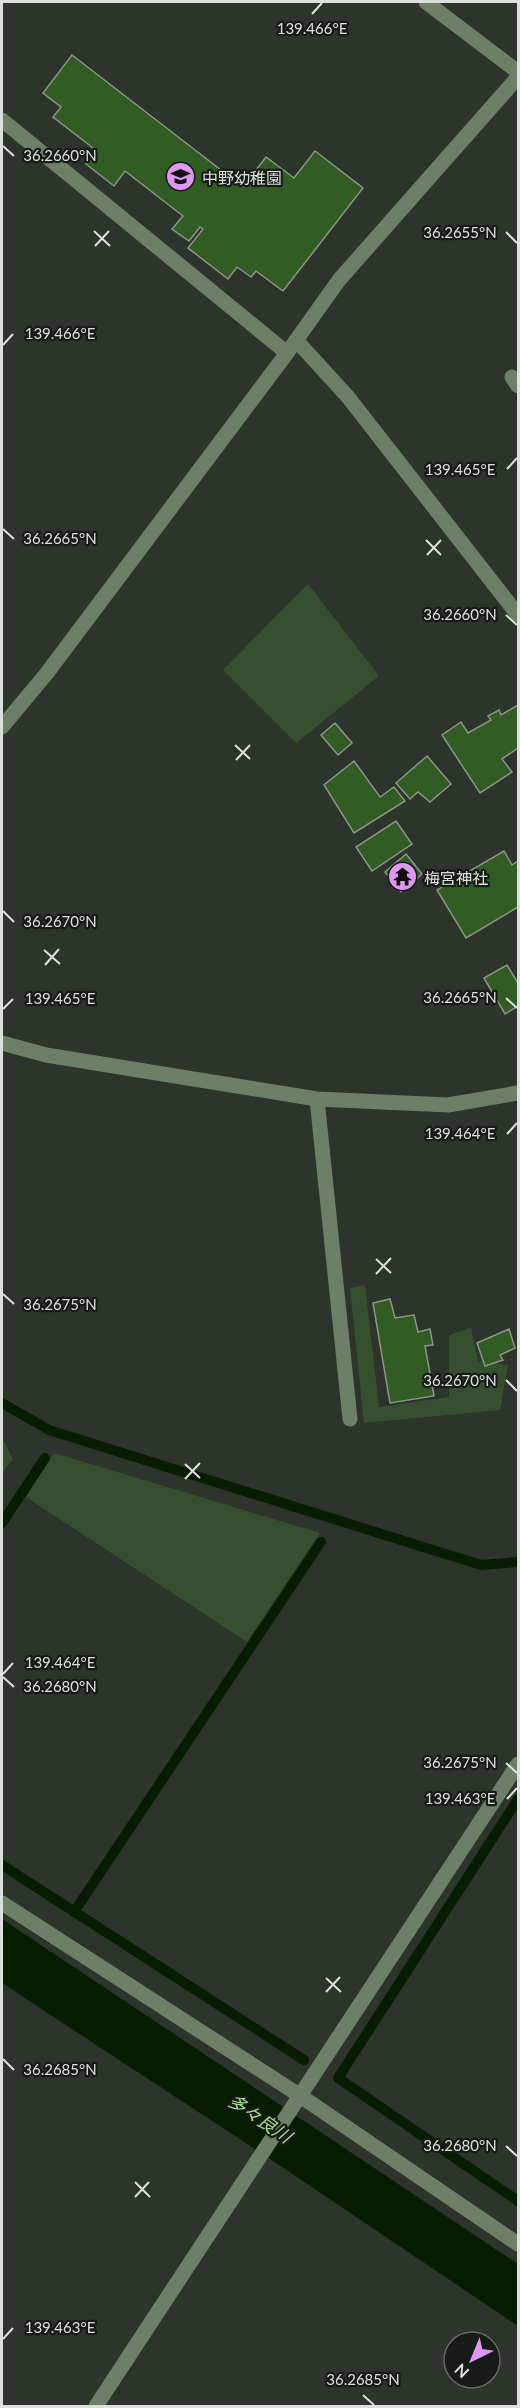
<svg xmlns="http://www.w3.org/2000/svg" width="520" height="2408" viewBox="0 0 520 2408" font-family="Lato,'Noto Sans JP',sans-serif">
<rect width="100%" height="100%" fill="#2d342b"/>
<path fill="#36502f" d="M308 584 379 676 296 743 223 670Z
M365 1285 379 1407 449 1397V1335L471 1328 478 1361 508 1365 500 1410 364 1423 350 1288Z
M2 1437 13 1459 2 1473Z
M54 1453 320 1533 247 1642 26 1497Z"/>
<path fill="#071d02" d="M2 1919 518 2264V2326L270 2159 2 1983Z"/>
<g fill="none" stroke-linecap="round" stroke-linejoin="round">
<path stroke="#071d02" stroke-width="10" d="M2 1403 49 1430 481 1565 518 1562
M2 1523 45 1458
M518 1799 338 2078 518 2201
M2 1865 304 2060
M74 1912 321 1542"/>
</g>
<path fill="#315c23" stroke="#8d958b" stroke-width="1.5" d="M72 55 243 187 266 157 294 178 315 151 363 188 283 291 256 271 251 277 237 267 228 279 188 248 203 229 200 227 189 241 172 229 183 216 125 171 114 186 86 164 97 151 53 117 61 107 43 93Z
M518 705V748L502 759 512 772 480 793 442 735 461 722 468 733 491 720 488 716 499 710 501 715Z
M335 723 352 743 338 755 321 735Z
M427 756 451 784 430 802 418 792 410 799 396 783Z
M354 761 380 797 394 787 405 801 354 833 324 785Z
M396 821 412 844 372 871 356 847Z
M504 851 512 865 518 861V907L466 938 437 890Z
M406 854 422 874 401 892 385 872Z
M507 965 518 983V1006L505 1014 484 978Z
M390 1299 395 1318 414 1315 418 1332 430 1329 433 1345 425 1346 434 1396 390 1403 373 1303Z
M509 1329 515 1348 500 1355 503 1360 485 1366 477 1343Z"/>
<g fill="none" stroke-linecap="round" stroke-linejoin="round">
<path stroke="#6d8067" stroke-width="15" d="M426 2 518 72
M2 120 287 353
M296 340 348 397 518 615
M512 377 518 386
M2 727 47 673 287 353 339 280 518 77
M2 1043 46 1055 317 1099 448 1105 518 1093
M317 1099 350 1419
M2 1903 299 2095 518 2244
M96 2406 518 1764"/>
</g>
<path fill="none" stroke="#dce0db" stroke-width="2" d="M312 14 322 3M3 146 14 156M94 231 110 246M506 232 517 243M95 246 109 231M3 345 13 334M507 469 517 458M3 529 14 539M426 540 441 555M427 555 441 540M506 615 517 625M235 745 250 759M236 760 250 745M3 911 14 922M44 950 60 964M45 965 59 949M506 998 517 1008M3 1009 13 999M507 1134 517 1123M376 1259 391 1273M376 1274 391 1258M3 1294 14 1304M506 1380 517 1391M185 1464 200 1478M185 1479 200 1463M3 1674 13 1663M3 1677 14 1687M506 1763 517 1773M507 1799 517 1788M326 1978 341 1992M326 1992 340 1977M3 2059 14 2070M506 2146 517 2156M135 2182 150 2197M135 2197 149 2182M3 2339 13 2328M363 2395 374 2405"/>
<defs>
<symbol id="school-disc" viewBox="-11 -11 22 22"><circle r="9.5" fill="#de98f2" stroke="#171a16"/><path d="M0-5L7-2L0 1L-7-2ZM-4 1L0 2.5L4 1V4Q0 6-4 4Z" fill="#111"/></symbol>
<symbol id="temple-disc" viewBox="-11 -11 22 22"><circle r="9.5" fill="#de98f2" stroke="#171a16"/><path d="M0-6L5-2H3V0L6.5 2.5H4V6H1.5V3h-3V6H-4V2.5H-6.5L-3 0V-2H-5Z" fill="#111"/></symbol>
</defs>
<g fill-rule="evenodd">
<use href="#school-disc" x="164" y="160" width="33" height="33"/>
<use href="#temple-disc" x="386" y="860" width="33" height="33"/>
</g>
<g text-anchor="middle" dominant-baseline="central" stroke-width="4.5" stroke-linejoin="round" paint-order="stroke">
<g font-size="16" fill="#dce0db" stroke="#171a16" text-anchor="start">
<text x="202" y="177">中野幼稚園</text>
<text x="424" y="877">梅宮神社</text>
</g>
<g font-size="18" font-style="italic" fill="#a0e08c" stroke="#171a16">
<text transform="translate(260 2118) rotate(34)">多々良川</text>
</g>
</g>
<g font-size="15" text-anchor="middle" fill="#dce0db" stroke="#171a16" stroke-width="4.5" stroke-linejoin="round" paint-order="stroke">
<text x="312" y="34">139.466°E</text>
<text x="60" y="161">36.2660°N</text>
<text x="460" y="238">36.2655°N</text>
<text x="60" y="339">139.466°E</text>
<text x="460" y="475">139.465°E</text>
<text x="60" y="544">36.2665°N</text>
<text x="460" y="620">36.2660°N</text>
<text x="60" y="927">36.2670°N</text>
<text x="460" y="1003">36.2665°N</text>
<text x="60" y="1004">139.465°E</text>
<text x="460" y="1139">139.464°E</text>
<text x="60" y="1310">36.2675°N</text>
<text x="460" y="1386">36.2670°N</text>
<text x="60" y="1668">139.464°E</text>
<text x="60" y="1692">36.2680°N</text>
<text x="460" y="1768">36.2675°N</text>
<text x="460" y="1804">139.463°E</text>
<text x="60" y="2075">36.2685°N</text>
<text x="460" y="2151">36.2680°N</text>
<text x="60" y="2333">139.463°E</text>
<text x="363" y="2385">36.2685°N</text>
</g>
<rect width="520" height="2408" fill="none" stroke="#dce0db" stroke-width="6"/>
<g transform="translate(472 2360) rotate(223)"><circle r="28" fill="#171a16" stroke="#666965" stroke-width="1.5"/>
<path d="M0-4.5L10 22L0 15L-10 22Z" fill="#de98f2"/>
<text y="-9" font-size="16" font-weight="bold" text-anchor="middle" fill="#dce0db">N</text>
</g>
</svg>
